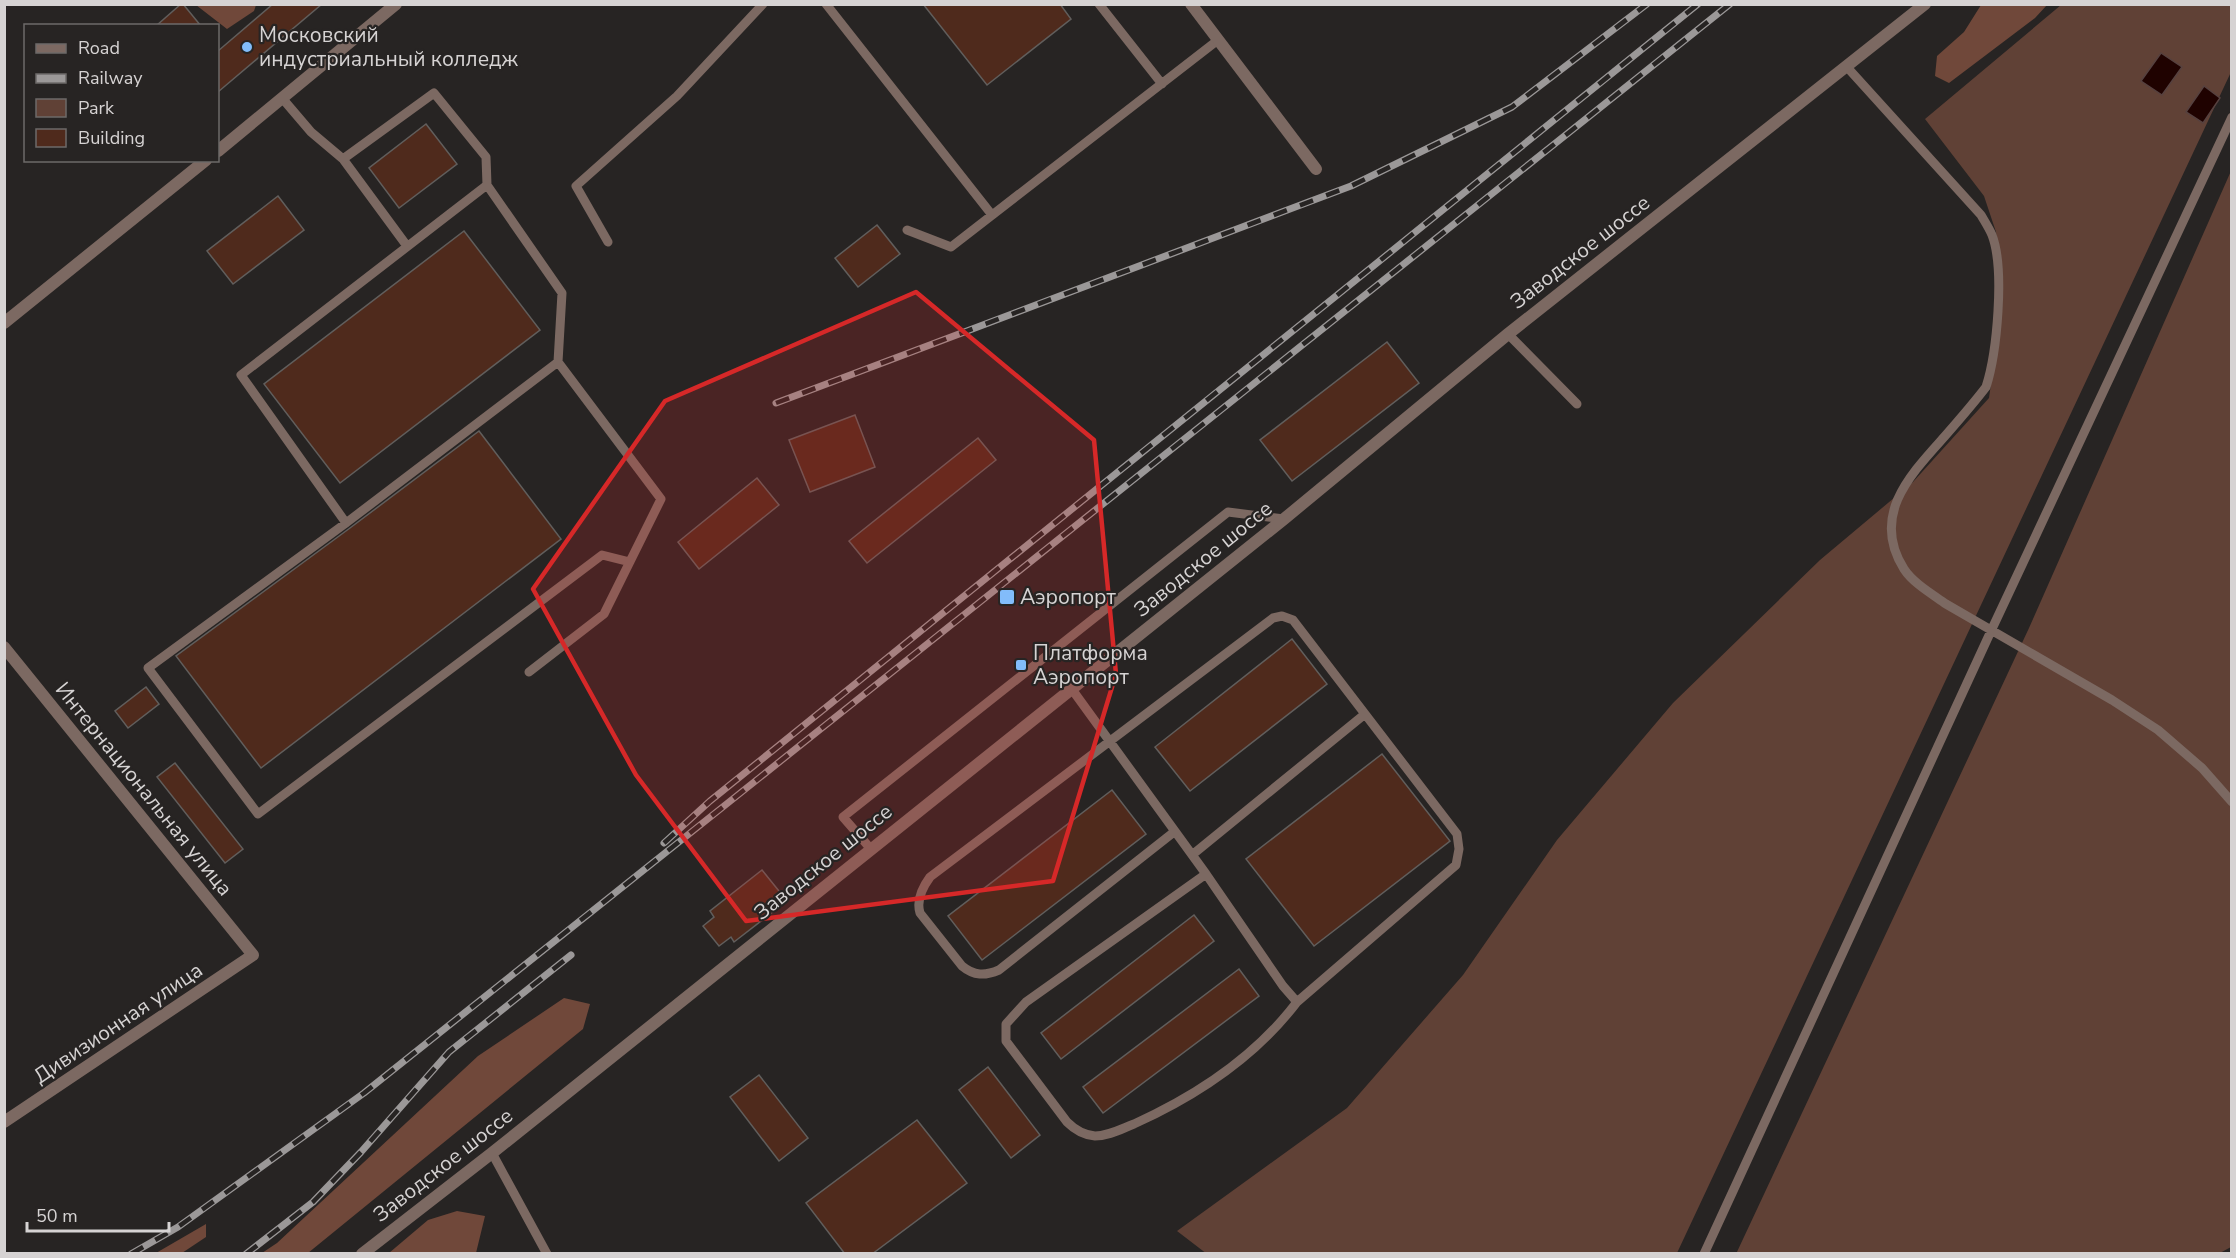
<svg xmlns="http://www.w3.org/2000/svg" width="2236" height="1258" viewBox="0 0 2236 1258" font-family="'Nunito Sans',sans-serif">
<rect width="100%" height="100%" fill="#272423"/>
<path fill="#604136" d="M2061 5H2231V72L1677 1253 1207 1254 1177 1231 1347 1108 1463 975 1557 840 1673 703 1820 560 1913 482 1989 398 2002 306 1996 232 1984 196 1925 119Z
M2231 171V1247L2218 1254H1736L2029 628Z"/>
<path fill="#70483a" d="M196 5H256L254 11 227 29Z
M1981 5H2047L2035 18 1949 83 1935 76 1937 56 1964 32Z
M564 998 590 1004 583 1029 308 1253H262L277 1243 478 1056Z
M457 1211 485 1216 476 1253H389L428 1220Z
M206 1224V1237L182 1253H156Z"/>
<path fill="#1f0200" stroke="#56413f" stroke-width="1.5" d="M2161 53 2182 67 2162 95 2141 81Z
M2204 86 2220 98 2203 123 2186 112Z"/>
<path fill="#4f2a1c" stroke="#615e5c" stroke-width="1.5" d="M181 4H183L201 26H156Z
M273 4H322L218 92V51Z
M923 4H1060L1071 19 987 85Z
M426 124 457 164 399 208 369 168Z
M278 196 304 230 233 284 207 251Z
M877 225 900 254 858 287 835 258Z
M464 231 540 330 340 483 264 384Z
M1387 342 1419 383 1292 481 1260 440Z
M855 415 875 467 810 492 789 440Z
M479 431 561 539 261 768 176 656 350 528Z
M978 438 996 460 867 563 849 541Z
M757 478 779 505 699 569 678 542Z
M1292 639 1327 684 1190 791 1155 747Z
M146 687 159 704 128 728 115 711Z
M1382 754 1450 841 1314 946 1246 859Z
M175 763 243 849 225 863 157 777Z
M1112 790 1146 834 982 960 948 916Z
M762 870 787 901 734 942 731 937 719 946 703 926 714 917 710 911Z
M1194 915 1214 941 1061 1059 1041 1033Z
M1239 969 1259 996 1103 1113 1083 1087Z
M988 1067 1040 1135 1011 1158 959 1090Z
M759 1075 808 1138 779 1161 730 1097Z
M917 1120 967 1183 872 1254H845L806 1203Z"/>
<g fill="none" stroke-linecap="round" stroke-linejoin="round">
<path stroke="#7c6962" stroke-width="9" d="M826 4 992 215
M1099 4 1162 84
M1846 66 1981 215C1985 222 1989 228 1992 235 2005 269 1997 353 1986 387 1973 404 1959 420 1945 436 1911 474 1870 515 1904 569 1913 583 1932 594 1946 604L2112 700 2158 730 2202 768 2232 802
M282 98 311 132 343 159 407 246
M343 159 434 93 486 157 487 185 562 293 558 362 661 499 604 614 529 672
M907 230 951 247 1218 40
M608 242 576 186 677 96 763 4
M1508 334 1577 404
M558 362 346 523 148 668 258 814 602 555 630 562
M346 523 241 375 487 185
M1071 688 1206 874 1283 986 1297 1002
M1174 832 999 970C985 976 974 976 962 966L920 913C916 900 922 888 930 877L1273 618 1282 616 1293 620 1365 714 1192 855
M870 848 843 817 1228 512 1284 519
M1206 874 1026 1002 1006 1024V1041L1067 1122C1075 1130 1083 1135 1095 1136 1109 1136 1121 1129 1134 1124 1196 1096 1256 1056 1297 1002L1456 865 1459 849 1457 834 1365 714
M492 1153 547 1254
M1704 1254 1991 631 2232 117"/>
<path stroke="#7c6962" stroke-width="12" d="M1191 4 1316 169
M218 151 396 4
M4 323 206 160
M4 647 253 955 4 1122"/>
<path stroke="#7c6962" stroke-width="12" d="M362 1254 492 1153 1284 519 1508 334 1925 4"/>
<defs>
<path id="rail" d="M776 403 1351 186 1512 107 1647 4
M664 843 710 801 1698 4
M131 1254 178 1227 364 1093 1730 4
M246 1254 313 1202 361 1152 449 1052 571 955"/>
</defs>
<use href="#rail" stroke="#9b9898" stroke-width="7"/>
<use href="#rail" stroke="#272423" stroke-width="4.5" stroke-dasharray="14" stroke-linecap="butt"/>
</g>
<path fill="#d62828" fill-opacity="0.2" stroke="#d62828" stroke-width="4.5" stroke-linejoin="round" d="M916 292 1094 440 1116 674 1053 881 746 921 636 775 533 589 665 401Z"/>
<g fill="#82bcfa" stroke="#272423" stroke-width="2">
<circle cx="247" cy="47" r="6"/>
<rect x="999" y="589" width="16" height="16" rx="3"/>
<rect x="1015" y="659" width="12" height="12" rx="3"/>
</g>
<g text-anchor="middle" dominant-baseline="central" stroke-width="4.5" stroke-linejoin="round" paint-order="stroke">
<g font-size="21" fill="#d6d3d3" stroke="#272423" text-anchor="start">
<text x="259" y="35">Московский<tspan x="259" dy="24">индустриальный колледж</tspan></text>
<text x="1020" y="597">Аэропорт</text>
<text x="1033" y="653">Платформа<tspan x="1033" dy="24">Аэропорт</tspan></text>
</g>
<g font-size="21" fill="#d6d3d3" stroke="#272423">
<text transform="translate(1580 252) rotate(-38)">Заводское шоссе</text>
<text transform="translate(1203 559) rotate(-39)">Заводское шоссе</text>
<text transform="translate(144 789) rotate(51)">Интернациональная улица</text>
<text transform="translate(823 862) rotate(-39)">Заводское шоссе</text>
<text transform="translate(118 1023) rotate(-34)">Дивизионная улица</text>
<text transform="translate(443 1165) rotate(-38)">Заводское шоссе</text>
</g>
</g>
<rect width="2236" height="1258" fill="none" stroke="#d6d3d3" stroke-width="12"/>
<rect x="24" y="24" width="195" height="138" fill="#272423" stroke="#6d6a69" stroke-width="1.5"/>
<rect x="36" y="44" width="30" height="9" fill="#7c6962" stroke="#6d6a69" stroke-width="1.5"/>
<text x="78" y="54" font-size="18" fill="#d6d3d3">Road</text>
<rect x="36" y="74" width="30" height="9" fill="#9b9898" stroke="#6d6a69" stroke-width="1.5"/>
<text x="78" y="84" font-size="18" fill="#d6d3d3">Railway</text>
<rect x="36" y="99" width="30" height="18" fill="#604136" stroke="#6d6a69" stroke-width="1.5"/>
<text x="78" y="114" font-size="18" fill="#d6d3d3">Park</text>
<rect x="36" y="129" width="30" height="18" fill="#4f2a1c" stroke="#6d6a69" stroke-width="1.5"/>
<text x="78" y="144" font-size="18" fill="#d6d3d3">Building</text>
<path d="M27 1222v9h142v-9" fill="none" stroke="#d6d3d3" stroke-width="3"/>
<text x="36" y="1222" font-size="18" fill="#d6d3d3" stroke="#272423" stroke-width="4.5" paint-order="stroke">50 m</text>
</svg>
